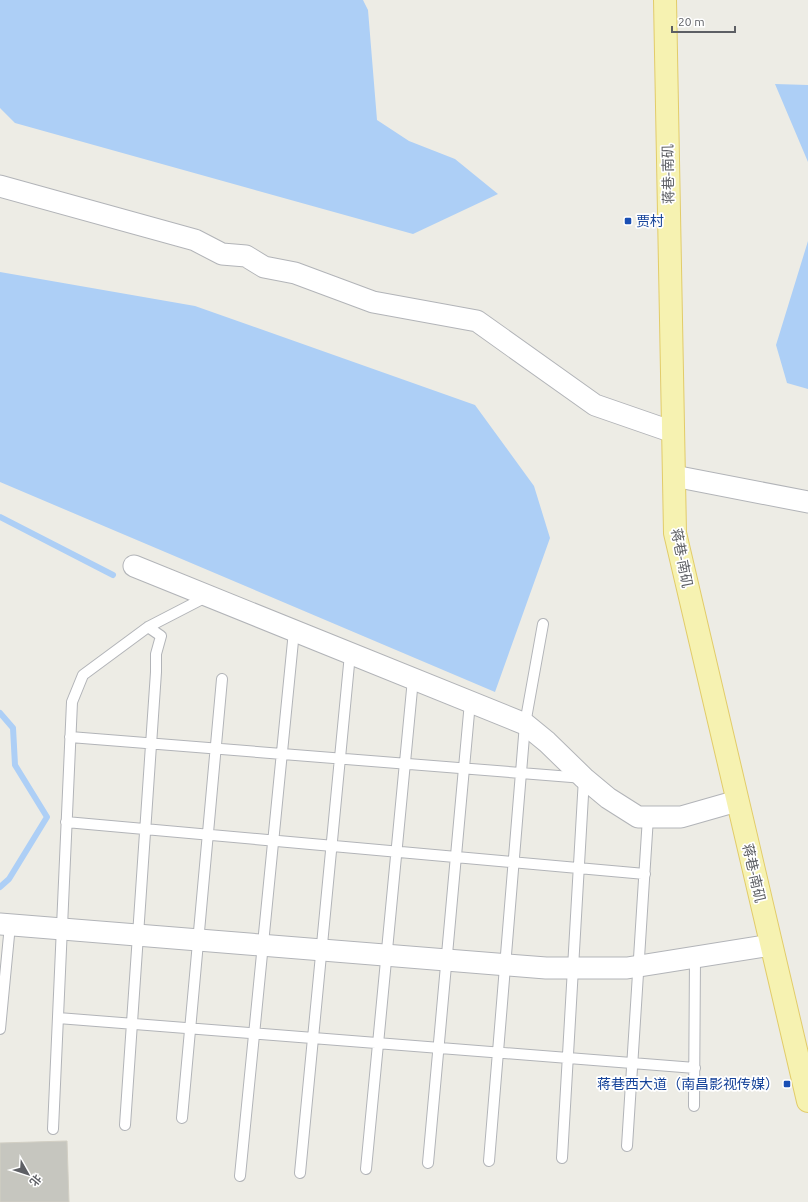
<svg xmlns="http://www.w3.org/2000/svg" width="808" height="1202" viewBox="0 0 808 1202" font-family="Ubuntu,'Noto Sans SC',sans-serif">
<rect width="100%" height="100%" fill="#edece5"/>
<path fill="#adcff6" d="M0 0H363L368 10 377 120 409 141 455 159 498 194 413 234 15 123 0 108Z
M775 84 808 85V162Z
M808 241V389L787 383 776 345Z
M0 272 195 306 475 405 534 486 550 538 495 692 0 482Z"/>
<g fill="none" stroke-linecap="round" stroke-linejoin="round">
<path stroke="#adcff6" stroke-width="6" d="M0 517 113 575
M0 713 13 728 15 765 47 817 9 879 0 887"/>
</g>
<path fill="#c6c6bf" stroke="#d2cfc4" d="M67 1141 69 1202H0V1143Z"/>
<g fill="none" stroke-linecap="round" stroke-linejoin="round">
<defs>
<path id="lane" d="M70 737 584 778 562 1158
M66 822 645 874
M58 1018 695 1068
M0 1029 10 925
M694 1106 695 958
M182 1118 222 679
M125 1125 156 672V654L161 636 148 627
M53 1129 72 702 83 675 148 627 208 596
M627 1146 648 817
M489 1161 525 724 543 624
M428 1163 470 702
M366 1169 413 679
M300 1173 350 654
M240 1176 294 631"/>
<path id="street" d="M0 186 195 240 222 254 246 256 264 267 295 273 373 302 477 321 595 405 673 432
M674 476 808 502
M134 566 525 724 547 742 584 778 608 798 638 817H681L737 801
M0 924 546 968H627L771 945"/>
<path id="primary" d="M665 0 675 533 808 1101"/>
</defs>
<use href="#lane" stroke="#b2b4b8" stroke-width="12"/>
<use href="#street" stroke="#b2b4b8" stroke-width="23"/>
<use href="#primary" stroke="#e2cc69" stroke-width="24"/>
<use href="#lane" stroke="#fff" stroke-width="10"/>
<use href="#street" stroke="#fff" stroke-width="21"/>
<use href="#primary" stroke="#f6f2b1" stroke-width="22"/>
</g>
<g fill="#1a4fb4" stroke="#fff" stroke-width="1.5">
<rect x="624" y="217" width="8" height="8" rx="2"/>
<rect x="783" y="1080" width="8" height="8" rx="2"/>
</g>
<g text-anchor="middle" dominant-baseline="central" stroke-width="3.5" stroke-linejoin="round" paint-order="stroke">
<g font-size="14" fill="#5d5f64" stroke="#fff">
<text transform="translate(668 174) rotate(-91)">蒋巷-南矶</text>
<text transform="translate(682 558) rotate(79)">蒋巷-南矶</text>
<text transform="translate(754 873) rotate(77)">蒋巷-南矶</text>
</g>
<g font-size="14" fill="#164399" stroke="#fff" text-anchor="start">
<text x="636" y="221">贾村</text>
<text x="779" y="1084" text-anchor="end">蒋巷西大道（南昌影视传媒）</text>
</g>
</g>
<g transform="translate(28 1174) rotate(129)" stroke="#ffffff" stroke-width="3" paint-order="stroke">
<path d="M0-3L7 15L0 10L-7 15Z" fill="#5d5f64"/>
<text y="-6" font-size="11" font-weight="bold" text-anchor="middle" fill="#5d5f64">北</text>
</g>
<path d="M672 26v6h63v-6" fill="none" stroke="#5d5f64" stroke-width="2"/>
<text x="678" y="26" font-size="12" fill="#5d5f64" stroke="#ffffff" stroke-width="3" paint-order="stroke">20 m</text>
</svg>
